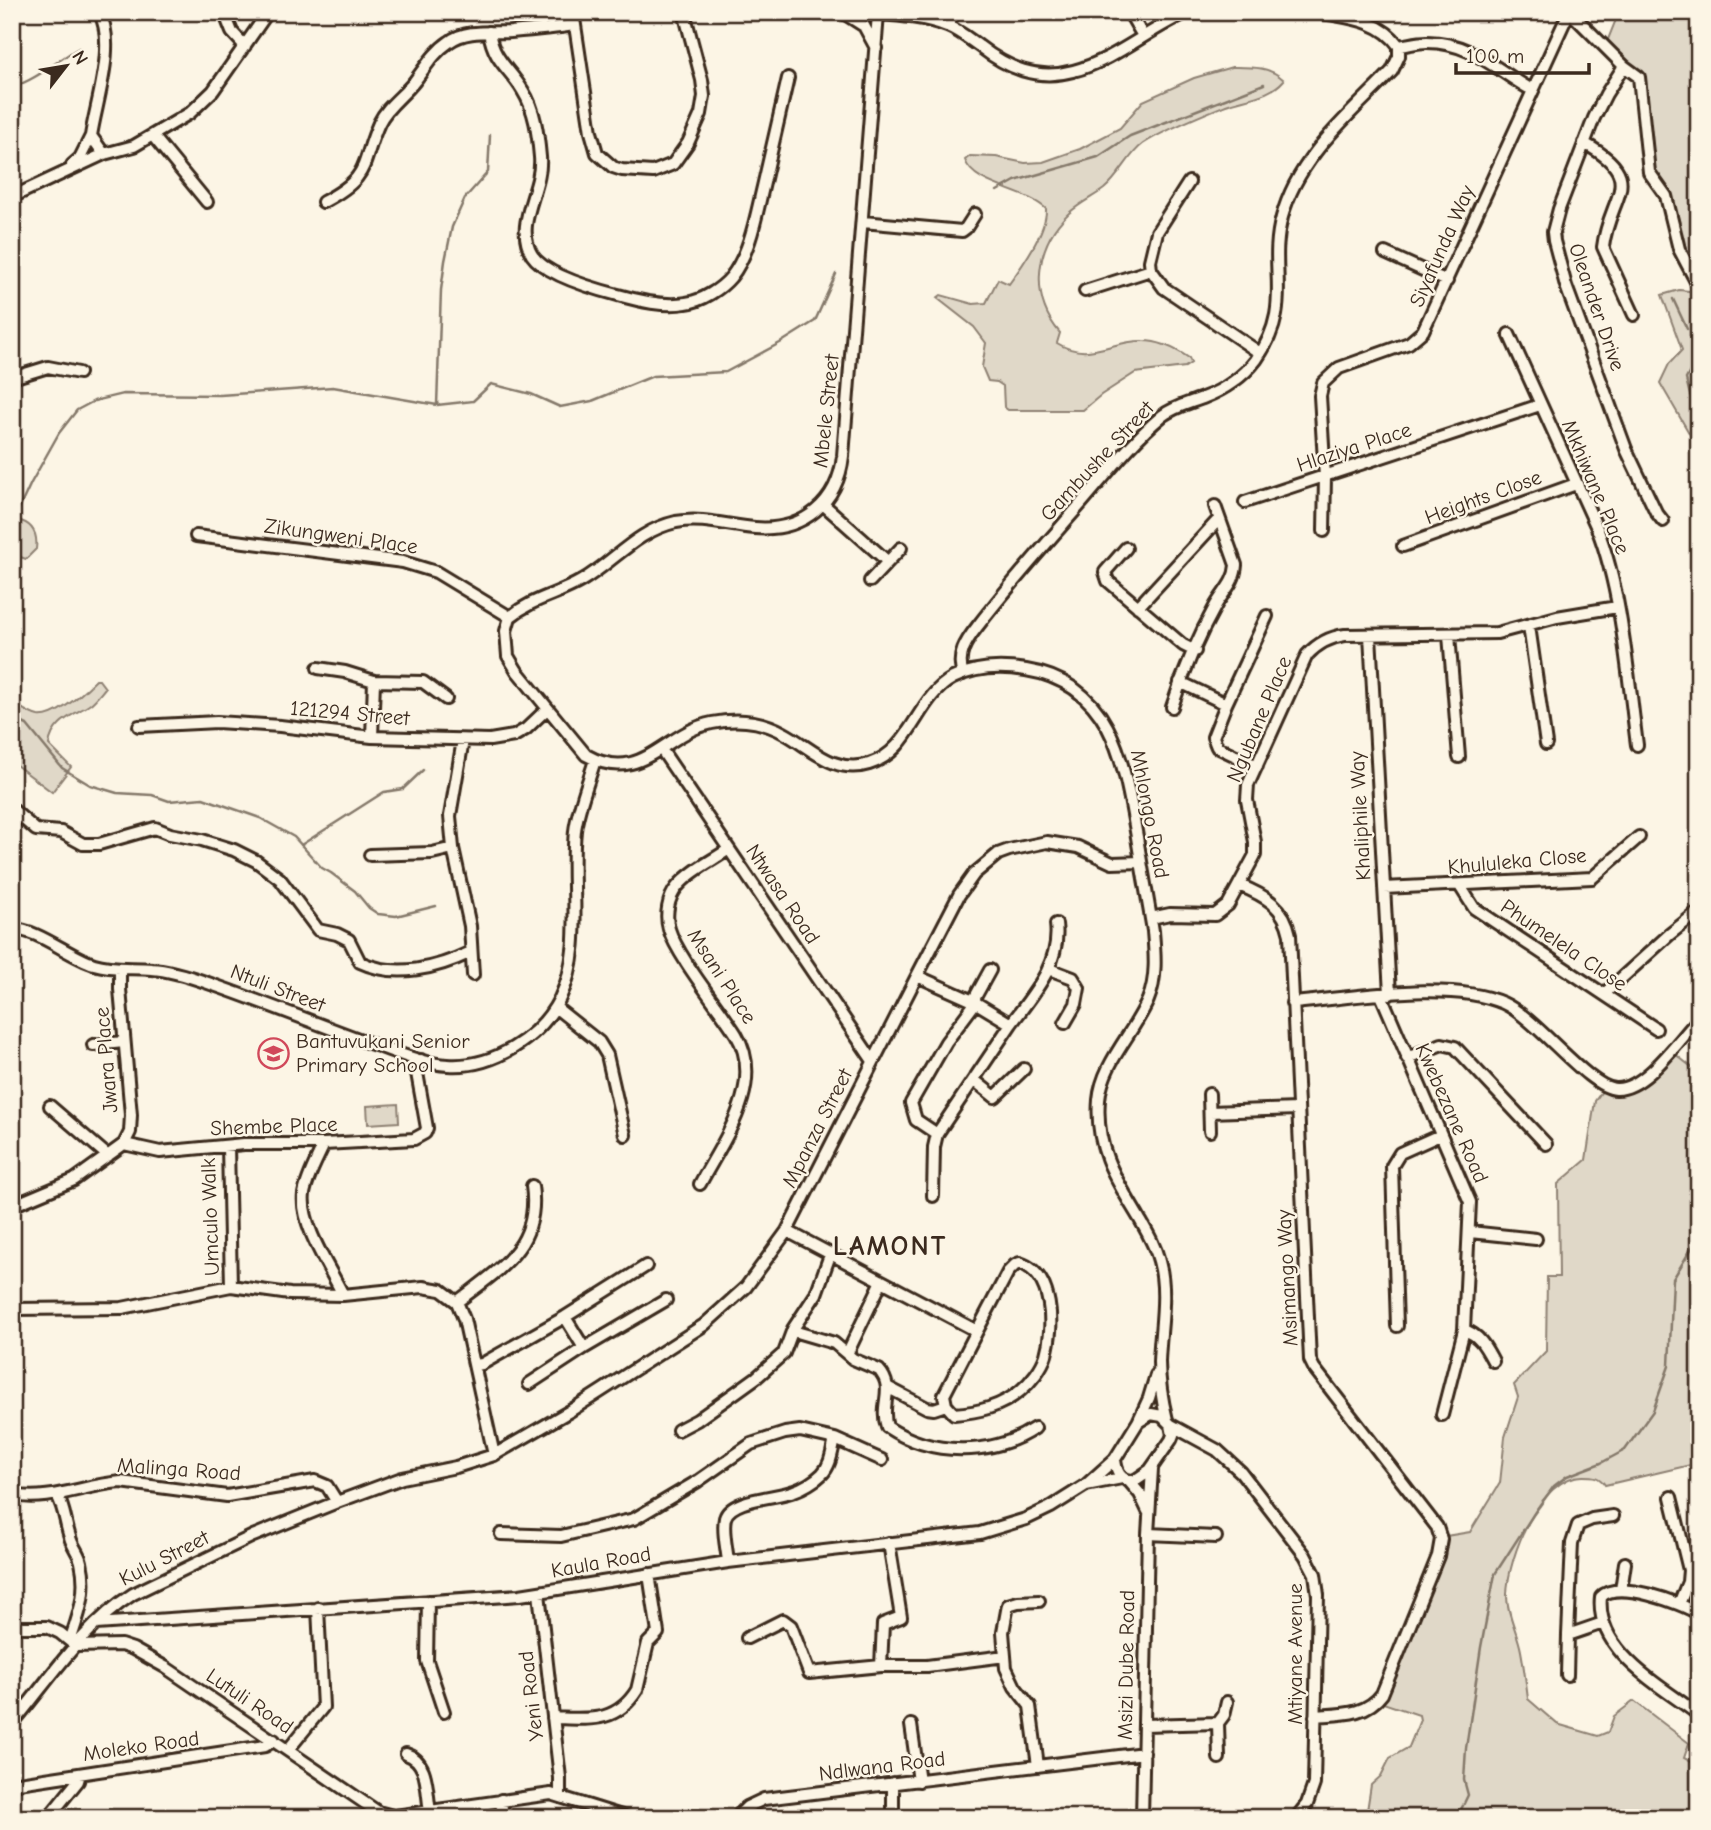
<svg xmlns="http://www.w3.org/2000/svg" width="1711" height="1830" viewBox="0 0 1711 1830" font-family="'Comic Neue',sans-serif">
<rect width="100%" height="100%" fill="#fcf5e5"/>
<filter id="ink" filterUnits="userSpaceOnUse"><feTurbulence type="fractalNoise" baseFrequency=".0143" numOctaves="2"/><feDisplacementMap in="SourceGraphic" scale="14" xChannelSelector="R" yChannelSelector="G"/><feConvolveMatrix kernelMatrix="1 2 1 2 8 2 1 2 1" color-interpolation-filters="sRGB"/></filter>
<g filter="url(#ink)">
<path fill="#e0d8c8" stroke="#8e8173" stroke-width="2" d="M1619 12H1699V258L1687 264 1667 196 1656 184 1642 84 1605 47Z
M1232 67C1250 67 1270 66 1284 80 1270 97 1245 98 1226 105 1204 114 1162 131 1143 144 1128 155 1120 176 1104 189 1093 197 1080 203 1069 213 1035 245 1029 297 1060 333L1057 343C1089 363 1111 340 1143 341 1159 341 1176 349 1189 358L1191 363 1185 367 1135 373 1101 395 1083 410H1008L1004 407 1003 386 997 382 988 381 982 367 986 343 974 327 937 298 941 295 973 304 986 303 998 279 1009 284C1022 266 1047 231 1046 209 1026 189 974 187 965 160L970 156 996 157 1025 163 1043 162 1080 149 1120 128 1143 101 1194 78Z
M1679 290 1699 292V450L1660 383 1669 364 1682 350 1662 295Z
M17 520C32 523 38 533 36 549L26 559 12 554V528Z
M96 680H99L105 688C100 694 95 701 89 705 72 716 52 722 49 745L71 767 52 792 12 762V702C20 707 29 714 38 716 56 719 84 692 96 680Z
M1670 1050 1699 1073V1463L1605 1485C1599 1476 1593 1476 1583 1476 1540 1476 1508 1557 1507 1594 1506 1612 1518 1633 1521 1651 1524 1667 1526 1683 1528 1699L1557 1724 1598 1736 1608 1732 1614 1716 1634 1701 1689 1743 1684 1758 1699 1766V1818L1366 1817 1371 1785 1381 1776 1390 1758 1409 1747 1420 1720 1419 1715 1377 1701 1440 1537 1470 1532 1500 1483 1505 1437 1518 1397 1514 1385 1546 1351 1547 1277H1559L1558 1184 1586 1160 1595 1101 1605 1087 1626 1088Z
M398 1104 399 1122 368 1124 367 1106Z"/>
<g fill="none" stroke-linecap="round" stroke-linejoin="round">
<path stroke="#85796b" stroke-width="2.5" d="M12 87C37 80 57 60 79 48
M997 191 1015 181 1098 157 1130 136 1264 84
M1673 299 1687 329
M1694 357 1693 366 1686 379 1690 395 1699 404
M437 405 441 290 445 261 452 227 465 198 488 172 490 135
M12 530 17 513 31 483 59 433 77 410 94 401 123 394 220 395 333 387 437 405 473 401 491 384 531 394 560 407 592 401 653 376 726 372 780 343 815 321 836 274
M12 718 27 725 62 768 90 785 117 793 152 795 169 801 203 798 260 818 294 837 322 868 331 873 355 891 369 908 378 914 396 916 436 906
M301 845 384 792 403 789 423 770
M1457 1818 1468 1795 1464 1780 1466 1748 1481 1647 1495 1574 1533 1515 1554 1486 1567 1476 1601 1463 1625 1450 1653 1411 1669 1366 1673 1279 1699 1236"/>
<defs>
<path id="minor" d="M99 12C117 43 96 102 91 136L104 154
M224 12 232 32 245 46
M573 12 591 132 597 153 613 167 622 170 653 172 673 164 688 143 701 114 704 96 702 80 684 12
M842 12 864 26 876 48
M857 12C886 15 919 15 947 26 958 30 969 39 979 46 1007 68 1037 81 1073 71 1114 61 1149 29 1188 12
M1129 12 1143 36
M1317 12C1347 18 1380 19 1399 46 1408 45 1417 42 1427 42 1471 42 1496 70 1532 90
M1570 12 1624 66 1639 77 1649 172 1666 196 1679 249 1699 287
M948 26 954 12
M489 32C494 62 509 67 523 91 535 110 538 134 540 157 543 190 513 223 532 255 545 275 595 289 618 295 639 301 664 307 686 303 702 301 721 289 731 277 750 253 756 216 763 187 771 151 780 114 788 78
M1624 66 1606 94 1594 118 1559 209 1553 232 1554 241 1566 286 1626 449 1656 512 1663 521
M153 136 207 202
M1584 143C1649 179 1609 195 1603 247L1634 315
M72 165 80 158 91 136
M1189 182 1157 232 1150 261 1151 270 1164 288 1260 353
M12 197 104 154 134 146 190 113 213 91 268 12
M323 202C372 176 360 166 379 123 387 106 403 96 414 82 425 68 434 52 449 42 466 29 491 33 511 32 533 30 554 28 575 25
M863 222 962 231 966 228 975 214
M1385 253 1447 281
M1085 291 1151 270
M1509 334 1597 528C1622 591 1628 677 1637 745
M12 378 48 367 79 373
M1245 502 1540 405
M824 505 887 561
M1324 531 1325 477 1320 396 1323 383 1339 368 1409 343 1423 331 1569 12
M196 536 403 562 436 572 510 617
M1403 546 1576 484
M1126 548 1105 572 1108 581 1183 645 1195 651
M1698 558 1699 560
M870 581 901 548
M1138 607 1219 519
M510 617 506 631 508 656 517 671 586 755C641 786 663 733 712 723 737 718 761 720 784 733 812 748 834 775 869 764 912 751 916 698 953 678 975 667 1001 666 1026 670 1114 684 1124 765 1137 837 1142 869 1148 900 1153 931 1155 954 1157 979 1148 1000 1134 1033 1102 1063 1099 1100 1095 1148 1115 1178 1139 1218 1147 1232 1155 1245 1159 1261 1168 1293 1160 1329 1159 1362 1159 1382 1162 1400 1167 1420
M510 617C533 598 557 595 581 581 614 562 636 531 676 522 704 517 728 526 755 528 803 532 838 503 843 456L878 14
M1529 626 1546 744
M1370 635 1390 994
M1449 635 1459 757
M318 668 345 672 374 681 423 682 446 699
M963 674C956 656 966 641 977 627 1009 585 1045 545 1079 506 1106 475 1131 442 1162 416 1175 406 1190 403 1205 397 1224 390 1244 376 1256 360 1295 305 1267 271 1282 217 1298 156 1350 115 1392 71L1399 56V46
M1180 682 1226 704
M1172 707C1183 673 1198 637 1216 605 1224 591 1235 582 1236 565L1215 506
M139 726 217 722 280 726 372 737 490 740 514 736 526 729 547 709
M372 737 374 681
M463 740 450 816 453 848 470 926 473 975
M661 749 873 1061
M1257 766 1217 747 1213 737 1226 704 1267 616
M12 809 36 830 61 832 83 844H99L155 828 170 834 202 840 234 850 256 861 280 879 318 930 337 934 349 940 360 962C396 979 438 968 471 952
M370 855 432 853 453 848
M1239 885C1266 896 1284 906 1290 935L1310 1360 1314 1368 1437 1527 1441 1539 1438 1556 1382 1694C1366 1716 1340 1714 1315 1716
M1460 886 1474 908 1656 1029
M1384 888 1592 878 1639 837
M1151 918 1170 914 1215 915 1228 905 1255 855V842L1247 800 1248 785 1307 655C1318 643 1330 637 1345 635L1497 633 1557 617 1617 607
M12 929C38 929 68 956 94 964 113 970 132 967 152 969 170 970 191 977 208 983 263 1002 317 1024 372 1044 396 1052 422 1064 448 1065 493 1068 540 1038 560 998 585 947 569 886 575 831 577 811 589 780 595 760
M1049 969 1073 978 1079 988 1076 1004 1065 1023
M917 976 973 1001 1011 1024C1033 994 1061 964 1056 924
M1604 994 1670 934 1699 911
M1381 995 1470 1202 1464 1330 1442 1415
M973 1001 990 970
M1292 1003C1352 998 1449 979 1503 1003 1537 1018 1588 1088 1616 1089 1646 1090 1679 1039 1699 1019
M555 1007 599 1042 607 1055 625 1135
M93 1045 124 1042
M1407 1058 1442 1044 1455 1047 1546 1144
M974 1080 995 1097 1024 1069
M1209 1094 1210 1131
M50 1106 108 1156
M1210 1112 1297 1109
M937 1134 916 1120 911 1103 946 1042 976 1002
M124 1144 160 1152 244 1144H324L414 1139 425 1133 427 1128 417 1073 421 1060
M324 1144C317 1160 307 1177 304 1194 300 1225 330 1268 343 1295
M228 1146 231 1286
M700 1184C724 1139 766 1084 736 1034 719 1007 677 956 669 929 665 915 668 898 677 887 690 871 712 861 729 849
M933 1196 934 1147 937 1134 1011 1024
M12 1206 74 1180 124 1144 130 1132 131 1115 120 989V968
M787 1231 977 1331 944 1395 946 1405 954 1414C979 1412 1001 1407 1020 1391 1031 1382 1042 1368 1046 1355 1054 1328 1054 1274 1020 1263L1015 1265 1008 1272 977 1331
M1470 1232 1536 1239
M457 1302C498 1270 541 1247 532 1186
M12 1309 122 1308 231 1286 290 1294 343 1295 423 1287 441 1290 457 1302 464 1319 494 1455
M565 1317 584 1348 666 1300
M1397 1326 1392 1166 1400 1153 1440 1135
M1464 1330C1480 1335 1486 1348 1493 1361
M793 1331 834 1343 853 1359 879 1370C896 1389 879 1404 887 1427 931 1456 991 1457 1035 1428
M847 1354 882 1281
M475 1365 482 1364 565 1317 646 1266
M529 1384 584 1348
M889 1388 927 1408 934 1409 946 1405
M1138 1422 1149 1398 1156 1375
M1171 1425 1173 1435 1171 1440 1150 1470 1134 1481C1120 1481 1116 1471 1115 1459L1138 1422 1151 1414 1162 1416 1171 1425 1217 1450 1241 1472 1305 1555 1315 1574 1318 1595 1314 1784 1307 1804 1296 1818
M678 1430 697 1420 732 1395 757 1377 784 1353 793 1329 816 1294 830 1255
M1129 1481 1140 1494 1148 1511
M1086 1485 1122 1478
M12 1495C51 1502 83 1485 121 1482L227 1496 315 1481 327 1486 337 1502
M57 1495C65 1509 65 1523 70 1537 72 1546 79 1553 81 1562 88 1592 79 1614 70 1641
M1671 1497 1689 1570 1688 1582 1679 1604
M501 1534 561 1536 634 1519 698 1481 751 1444 785 1433 800 1431 835 1439 882 1460
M1148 1534 1216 1537
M728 1562C727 1549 722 1531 725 1518 731 1498 777 1498 794 1491 803 1488 815 1481 822 1474 831 1465 832 1451 835 1439
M1621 1590 1625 1563
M539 1593 560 1778V1796
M428 1601 427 1661 444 1712
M1699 1614C1681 1603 1617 1579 1601 1597 1595 1652 1662 1686 1699 1715
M1603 1623 1568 1635 1572 1543 1578 1525 1592 1519 1613 1516
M96 1624 520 1595 728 1562 980 1533 1026 1519 1051 1507 1086 1485 1115 1459
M12 1627H47L60 1633 76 1646 121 1645 133 1649 165 1667 378 1812 393 1816
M747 1638 783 1620 791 1626 809 1673 881 1666H927L1005 1656
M881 1666 883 1624 901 1617 889 1543
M1567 1675 1568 1635
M553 1718C588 1719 616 1724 637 1690L648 1643 658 1633 649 1574
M12 1724C49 1680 84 1625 133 1594L253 1536 337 1502 402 1478 456 1467 494 1455 570 1411 704 1325 746 1287 787 1231 917 976 959 895 974 874 998 854 1009 850 1047 842 1078 847 1112 863 1141 862
M911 1725 919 1781
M1144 1725 1218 1723
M288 1750 323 1707 318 1608
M406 1754C429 1761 426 1790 430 1811
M1219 1758 1218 1723 1224 1715 1227 1702
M1038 1766 1030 1706 1015 1687 1006 1668 1003 1632 1008 1605 1018 1602 1039 1601
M893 1783V1818
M12 1784 265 1746 274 1740
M501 1800 503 1818
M388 1817 551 1794 628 1818
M48 1818 78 1781 80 1774
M736 1818 747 1807 764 1799 1144 1753
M1142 1818 1148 1534 1152 1469"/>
</defs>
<use href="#minor" stroke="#3b2a1e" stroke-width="16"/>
<use href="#minor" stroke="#fcf5e5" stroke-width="10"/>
</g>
</g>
<defs>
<symbol id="school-ring" viewBox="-11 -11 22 22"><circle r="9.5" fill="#fcf5e5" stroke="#d1495b" stroke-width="1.5"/><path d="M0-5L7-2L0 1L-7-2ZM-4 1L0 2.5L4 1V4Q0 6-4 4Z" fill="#d1495b"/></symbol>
</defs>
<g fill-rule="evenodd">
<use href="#school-ring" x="256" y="1036" width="35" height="35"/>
</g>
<g text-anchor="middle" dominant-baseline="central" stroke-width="5" stroke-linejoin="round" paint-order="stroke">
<g font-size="21" fill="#3b2a1e" stroke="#fcf5e5">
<text transform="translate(1442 246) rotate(-66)">Siyafunda Way</text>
<text transform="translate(1597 307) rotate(71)">Oleander Drive</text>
<text transform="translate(826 411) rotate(-84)">Mbele Street</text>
<text transform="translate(1354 447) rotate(-18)">Hlaziya Place</text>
<text transform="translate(1097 461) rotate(-47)">Gambushe Street</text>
<text transform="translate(1596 487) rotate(67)">Mkhiwane Place</text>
<text transform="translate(1483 497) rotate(-20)">Heights Close</text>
<text transform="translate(341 536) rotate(8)">Zikungweni Place</text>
<text transform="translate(350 713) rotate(5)">121294 Street</text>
<text transform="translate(1259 719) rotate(-67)">Ngubane Place</text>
<text transform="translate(1150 814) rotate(79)">Mhlongo Road</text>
<text transform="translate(1360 816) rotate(-93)">Khaliphile Way</text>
<text transform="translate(1517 861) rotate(-5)">Khululeka Close</text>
<text transform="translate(783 894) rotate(56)">Ntwasa Road</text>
<text transform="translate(1564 945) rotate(34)">Phumelela Close</text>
<text transform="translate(722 976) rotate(57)">Msani Place</text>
<text transform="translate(278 988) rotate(21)">Ntuli Street</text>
<text transform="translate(106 1060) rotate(-95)">Jwara Place</text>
<text transform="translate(1452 1113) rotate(66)">Kwebezane Road</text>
<text transform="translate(274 1126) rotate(-2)">Shembe Place</text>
<text transform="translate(817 1128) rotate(-63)">Mpanza Street</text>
<text transform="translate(210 1217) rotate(-92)">Umculo Walk</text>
<text transform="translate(1287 1278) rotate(-93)">Msimango Way</text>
<text transform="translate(179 1469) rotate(4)">Malinga Road</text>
<text transform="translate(164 1558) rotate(-27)">Kulu Street</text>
<text transform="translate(601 1562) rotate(-10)">Kaula Road</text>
<text transform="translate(1295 1654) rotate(-90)">Mtiyane Avenue</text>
<text transform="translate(1126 1665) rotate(-89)">Msizi Dube Road</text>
<text transform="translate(531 1696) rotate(-97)">Yeni Road</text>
<text transform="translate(250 1701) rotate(34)">Lutuli Road</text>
<text transform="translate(141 1746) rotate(-8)">Moleko Road</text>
<text transform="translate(882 1766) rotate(-7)">Ndlwana Road</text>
</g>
<g font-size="21" fill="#3b2a1e" stroke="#fcf5e5" text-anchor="start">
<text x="296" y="1041">Bantuvukani Senior<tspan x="296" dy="24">Primary School</tspan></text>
</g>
<g font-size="28" font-weight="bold" letter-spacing="2" fill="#3b2a1e" stroke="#fcf5e5">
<text x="890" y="1246">LAMONT</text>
</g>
</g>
<rect width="1711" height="1830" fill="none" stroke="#fcf5e5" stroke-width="42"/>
<rect x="21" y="21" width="1669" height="1788" fill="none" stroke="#3b2a1e" stroke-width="2.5" filter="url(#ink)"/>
<g transform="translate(66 66) rotate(59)" stroke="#fcf5e5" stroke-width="5" paint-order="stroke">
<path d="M0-5L12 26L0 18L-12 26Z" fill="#3b2a1e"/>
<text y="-10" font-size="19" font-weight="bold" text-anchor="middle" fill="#3b2a1e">N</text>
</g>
<path d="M1456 63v10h133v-10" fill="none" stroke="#3b2a1e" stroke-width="3.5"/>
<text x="1466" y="63" font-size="21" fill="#3b2a1e" stroke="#fcf5e5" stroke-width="5" paint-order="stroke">100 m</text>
</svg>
